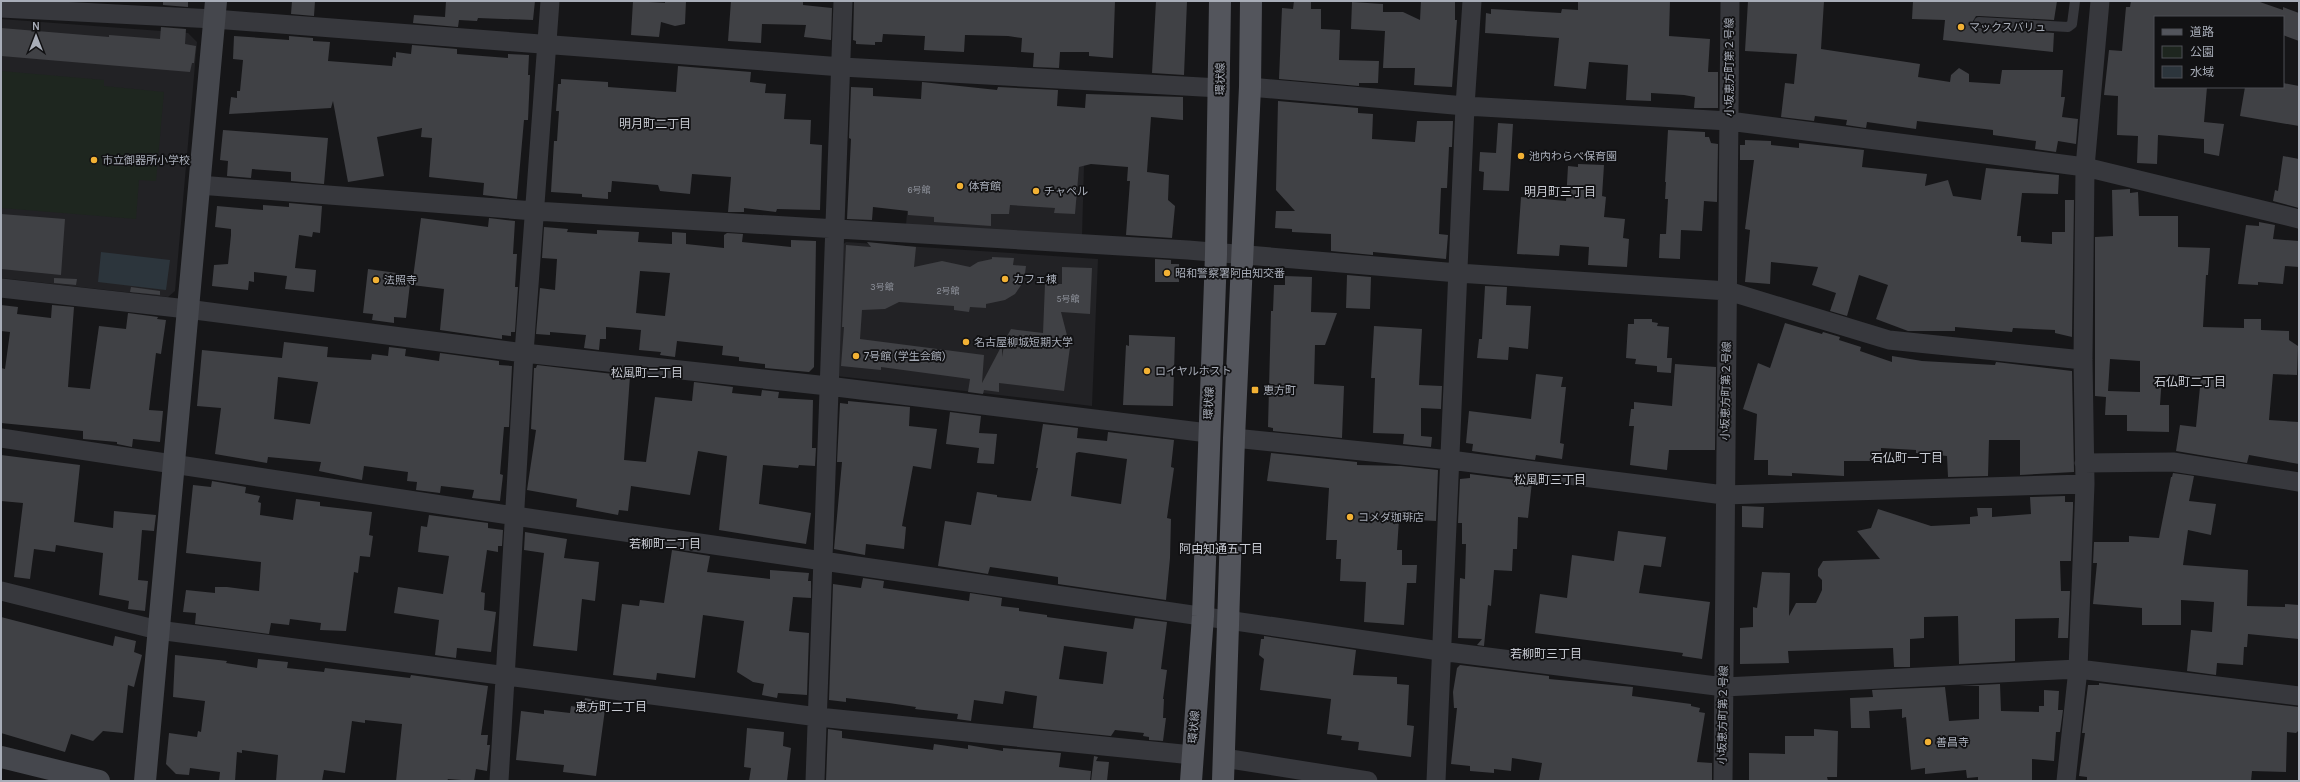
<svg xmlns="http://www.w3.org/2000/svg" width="2300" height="782" viewBox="0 0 2300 782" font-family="Karla,'Noto Sans JP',sans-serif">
<rect width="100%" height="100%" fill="#161618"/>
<path fill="#222225" d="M1 19 188 33 197 42 175 291 168 297 1 278Z
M912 154 1084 166 1082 237 906 225Z
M846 242 1098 259 1092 406 837 376 841 246Z"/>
<path fill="#1e261f" d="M1 71 104 80V86L164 92 156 181 139 180 136 219 1 208Z"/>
<path fill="#2c353c" d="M101 252 170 260 166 290 98 282Z"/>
<path fill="#404145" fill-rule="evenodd" d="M163 1H188V7L163 5Z
M292 1H315L314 16 291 14Z
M446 1H535L533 20 478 18 477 21 459 20 458 27 413 23 414 15 445 17Z
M633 1 665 3V1H686L685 24 675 26 661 22 659 37 631 35Z
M731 1H803V5L832 8 831 40 804 37 806 25 762 24 761 43 728 41Z
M854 1H1115L1113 58 1089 56V52H1060L1059 68 1033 67 1034 53 1021 52 1022 38 1008 36 965 35 964 52 924 50 925 36 883 34 882 42H875V45L856 44V41L853 40Z
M1156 1H1187L1184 75 1152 73Z
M1294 1H1311V9H1321V29L1340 30 1339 60 1379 61 1378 83H1359V86L1279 79 1282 8 1293 9Z
M1421 1H1455V20H1457L1452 87 1414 85 1415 68H1383L1385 31 1351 29 1352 2 1383 4V12H1403L1420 20Z
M1578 1H1670L1669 36 1710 39 1708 72H1718V108H1694L1695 97 1684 95 1651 93V101L1626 100 1628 65 1589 62 1586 89 1554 86 1559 38 1485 33 1486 13 1491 14V9L1561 13 1562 9 1578 10Z
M1748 1H1824L1821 49 1920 64 1918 77 1950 82 1951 75 1959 68 1969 74V82L2000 84 2002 70H2063L2061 97H2065L2062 117 2078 119 2076 144 2058 141 2056 152 2035 149 2036 141 1993 135V130L1917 121 1916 129 1867 122 1866 128 1846 125 1847 120 1815 116 1814 121 1781 117 1785 83 1794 84 1797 54 1745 51Z
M1913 1H2057L2054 20 1979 16H1976L1973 21V25L1979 28 2054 33 2053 52 1943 40 1945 20 1912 19Z
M2131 1H2257L2283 10V7L2299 13V41L2283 35V17H2155V87H2207L2204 122 2224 124 2219 156 2204 153V139L2158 135 2157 164 2137 163 2138 136 2117 135 2118 96 2104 95 2109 50 2122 51 2126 7H2130Z
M161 27 186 29 185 44 196 46 194 63H192L190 72 1 56V28L109 37V35L160 39Z
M234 36 289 40V36L313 38V41L330 42 328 61 392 66 393 57 396 58V52L411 54 412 45 457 49V54L508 58V54L529 55 528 75H530L528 120H524L517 199 483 195 484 183 429 177 432 138 421 137 422 128 377 137 384 176 348 182 333 101 331 108 229 114 231 97 237 98V91H240L243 60 233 59Z
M678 66 751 72 750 82 766 84 765 93 786 94 784 119 811 120 810 144 822 145 820 210 777 209 776 212 744 208V212H728L731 177 692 174 690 194 660 191 658 185 612 181 611 192H608V199L582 197V194L551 192 554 141H557L559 111H556L558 84H561V79L608 82V87L676 92Z
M922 82 997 90 998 87 1058 90 1057 106 1085 108 1086 94 1183 97V120L1151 117 1147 172 1169 175 1168 200 1175 206 1172 238 1126 235 1130 181H1127L1128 167 1091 164 1079 167 1075 214 1054 213 1055 208 1010 205 1009 214H991V226L934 222V217L908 215V211L873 207 872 220 847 219 851 139 849 138 851 87 873 88V96L921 99Z
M2283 83 2299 86V126L2240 116 2245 87H2283Z
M1278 101 1358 108V113L1373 114 1372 139 1415 142 1417 121H1453L1452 147H1449L1447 188H1441L1439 234 1448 235 1446 259 1373 252V255L1331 251V234L1292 232V229L1275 228 1276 211H1295L1276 190Z
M1498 123 1513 124 1509 191 1483 190 1484 172 1479 171 1480 152 1496 153Z
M223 130 328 138 324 184 291 181V172L252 169 251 178 227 176 228 161 220 160Z
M1668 130 1705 132V137H1709L1711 143 1718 144 1717 202 1704 201 1702 231 1681 230 1680 259 1659 258 1660 234H1666L1668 199H1665L1666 182H1665Z
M1745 140 1771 141V145L1799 148V143L1864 150 1862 167 1927 174 1925 186 1948 180 1953 196 1981 200 1986 168 2059 175 2058 194 2022 193 2017 236H2021V242L2052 244V232H2065V200H2074L2072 337 2055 333V330L2013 328 2012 332 1955 327V331H1908L1876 319 1888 285 1859 275 1847 316 1830 311 1836 293 1812 285 1818 267 1771 262 1770 284 1745 282 1750 230 1745 229 1754 160H1740V145H1745Z
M2283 156 2299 159V208L2273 201 2275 190 2278 191Z
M1578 164 1604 165 1602 196 1606 197 1604 217 1625 219 1623 238 1629 239 1627 267 1588 265 1589 247 1560 245 1559 256 1517 254 1521 197 1566 201 1568 166 1578 167Z
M2130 189V193L2138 192 2139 216H2178V247L2210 248 2208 275H2206L2203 327 2244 328V319H2261V330L2289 331V340L2298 346 2297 375 2273 374 2269 420 2299 422V464L2249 455 2247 463 2176 451 2180 425 2196 427 2201 377 2162 375 2160 405H2169V432L2127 431V415H2105L2106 397 2095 396V237L2113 236 2112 190ZM2110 359 2140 361V392L2108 391Z
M289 203 322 206 320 233 313 232 312 237 299 235 295 268 316 270 314 292 285 289 287 276 254 272V282L249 281 248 290 212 286 214 265 228 264 231 235V229L215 227 217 206 263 210V205L289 207Z
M1 214 65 219 61 275 1 269Z
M421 218 488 227 489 218 515 221 513 254H517L515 287H518L515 332H511V336L502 335V339L440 330 444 289 412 285Z
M2259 222 2275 225 2273 239 2299 241V267L2285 266 2283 284 2258 282V285L2238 284 2246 225 2259 226Z
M544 227 568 229 567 232 597 234V230L639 232 638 242 672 244V232L686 233V244L724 248V235L727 233 743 234 742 242 791 247V240L816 241 814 367 809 372 765 368V364L739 361V357L722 355 723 346 677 341 675 357 660 355 661 352 639 350 641 330 606 327V339H600L599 350 584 348 586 335 550 332V335L536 334 540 288 555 290 557 259 542 258ZM640 271 670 273 665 316 636 313Z
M867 242 916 247 914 267 942 261 970 267 978 262 992 259V257L1014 258 1013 265 1026 266 1024 281 1015 294 1005 300 986 304V308L970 307 969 312 954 310V306L899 302 885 309 862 310 860 339 984 355 982 383 1002 345V357L1005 340 1011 329 1043 333 1045 284H1062V267L1092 268 1090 314 1061 312 1070 347 1064 391 999 383V392L984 390 983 394 968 392 970 379 881 367V370L841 366 844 327H842L846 245 871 247Z
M1155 259 1171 260V264H1179V282H1155Z
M368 269 411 275 406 318 394 317V323L372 320 373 314 363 313Z
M1347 275 1371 277 1370 309 1346 308Z
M1285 276 1312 277 1311 312 1337 313 1325 345H1315L1314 384 1344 386 1342 438 1273 431V428L1268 427 1271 311H1273L1274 285H1285Z
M54 278 77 279 76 285 54 283Z
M1485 286 1507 287 1506 305 1531 306 1528 349 1509 347 1508 360 1477 358 1479 339H1482Z
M131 287 160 291V295L130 292Z
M1 305 18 307 17 314 51 318 52 305 74 307 68 387 90 389 99 326 126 329 128 313 158 317 157 319 166 320 161 354 156 353 149 410 163 411 160 442 133 439 132 447 117 444V442L83 439V431L1 423V368L5 369 10 332 1 331Z
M1634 319H1652V322L1658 323 1657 326 1669 327 1667 358H1672L1671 373 1657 372V366L1635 364 1636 359 1626 358 1628 324H1634Z
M1785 323 1822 334 1823 332 1840 337 1839 340 1861 347 1860 351 1892 362V356L1922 361 1995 365 1996 362 2072 371 2074 472 2020 475V440H1989L1988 476 1948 477 1947 456 1916 453V450L1881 448V461H1844V476L1792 473V476L1768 475V460H1754L1757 414 1743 409 1758 363 1770 368Z
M1374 326 1422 329 1419 385 1442 386 1441 409 1421 408V436L1432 437 1431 447 1403 444 1404 434 1373 433 1375 378H1371Z
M1129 335 1175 337 1173 406 1123 405 1126 345 1129 346Z
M284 342 328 347 327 357 371 360 372 354 388 356 389 347 406 349 405 356 439 361 440 353 499 361V365L512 366 509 427H504L500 474 503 475 500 501 472 498 474 490 441 486 440 493 416 490 417 482 407 481 408 472 364 466 362 480 319 471 321 462 268 457 267 463 215 454 221 408 197 406 202 350 282 358ZM278 377 318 382 310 424 274 419Z
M1675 364 1716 367 1715 450H1669L1667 470 1630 465 1634 426H1629L1631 409H1634V402L1672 406Z
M537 365 630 376 624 460 646 462 655 397 692 401 694 382 733 387 732 393 761 396 762 390 779 392 778 398 813 400 812 448H816L815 466 799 465 798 468 763 465 759 504 811 513 806 544 719 530 727 456 698 451 690 495 631 486 628 511 619 510 618 515 576 507 577 499 527 490 536 430 531 429 534 368H536Z
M1536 374 1563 377 1561 387H1566L1560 443 1564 444 1562 459 1536 455 1535 460 1472 451 1473 444 1466 443 1469 411 1531 419Z
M848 401 910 407 909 426 937 429 931 469 913 466 902 526 906 527 904 549 866 544 865 555 834 549 842 462H837L840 403 848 404Z
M950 412 981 416 979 433 997 434 994 464 977 463 979 448 946 444Z
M1043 424 1078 428 1077 438 1107 441 1108 432 1174 440 1171 467 1174 468 1167 518 1171 519 1170 558 1166 600 1058 584V577L990 567 988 574 938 566 945 521 971 525 977 492 997 495V497L1031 501 1038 468H1036ZM1079 452 1127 459 1121 504 1071 496 1076 453Z
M1271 453 1357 462V465L1401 466 1438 470 1436 521 1399 519 1397 550H1402V565H1417L1416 583H1407L1404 625 1364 622 1366 582 1340 581 1341 559H1336L1337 540H1326L1329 488 1267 481Z
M1 455 80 465 74 522 113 528 114 511 156 515 154 531 142 530 138 580 148 581 145 611 128 609 129 601 99 595 103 553 56 545 55 552 34 549 30 579 14 577 23 503 1 501Z
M2173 473 2194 476 2189 501 2216 504 2211 535 2188 530 2183 565 2248 570 2247 606 2285 607V604L2299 605V639L2248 634 2247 647H2244L2243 665 2217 663 2216 675 2187 671 2191 630 2212 632 2214 602 2181 600V625H2142V608L2093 604 2097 563H2093L2094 542H2129V536L2159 538 2171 477H2172Z
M1470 474 1532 482 1528 518 1518 517 1517 549H1513L1512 571 1494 570 1491 606 1488 605 1484 646 1477 645 1482 639 1458 638 1460 578 1465 579 1466 544H1462V523H1458L1460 479 1470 478Z
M212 481 246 487 245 493 260 496 258 502 261 503 260 515 293 520 296 499 320 502V506L372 512 369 535 373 536 370 557 360 556 358 573 354 572 346 631 320 630 321 623 290 619 289 625 271 623 269 634 195 624 196 613 183 612 186 590 215 593V587H227L259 591 261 562 186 553 193 485 211 487Z
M2065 496V502H2073V507L2071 561H2060L2061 591H2070L2068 638H2058L2059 618 2015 619V661L1959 664 1958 616 1924 617V638L1910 639V667H1894L1893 648 1788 651 1789 663 1740 664V628L1753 627V607L1757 608 1762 572 1790 573 1789 616 1796 603H1816L1822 590V580L1818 576V569L1823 561 1880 559 1857 531 1871 528 1878 509 1931 526 1970 524V517L1978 516 1977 508H1992V517L2031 514 2030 497Z
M1742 506 1764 507 1763 528 1742 527Z
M429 515 488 523V528L503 530 502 546H498V552L487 550 481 592 485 593 484 610 496 612 491 652 457 648 456 658 435 655 439 620 394 613 398 587 443 594 449 556 418 552 421 526 427 527Z
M1618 531 1666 537 1661 567 1644 565 1639 593 1710 602 1702 659 1682 656 1683 653 1535 633 1540 594 1567 598 1572 555 1614 561Z
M525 532 567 539 564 558 599 562 595 601 582 599 577 651 533 646 544 553 524 550Z
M672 550 710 556 707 572 770 579V570L809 573 808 581H811V598L793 597 789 631 809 633 807 695 778 693 777 698 762 695 764 684 753 682 737 672 744 621 703 615 695 678 657 673 656 680 613 675 622 604 639 606 640 600 664 603Z
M863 578 884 581 883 588 969 601 970 593 1002 598 1001 606 1019 608V611L1047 615V617L1133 629 1135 618 1167 622 1161 669 1167 670 1163 699H1164L1163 718H1166L1163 741 1149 740V737L1143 736 1144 733 1115 730 1111 736 1033 728 1037 696 1005 691 1003 704 974 700 971 721 957 719 958 714 915 709 916 707 889 703 846 698V702L829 700 833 584 861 588ZM1064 646 1107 652 1103 684 1059 679Z
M1 617 113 646 115 636 136 641 134 652 142 655 134 687 128 685 123 733 103 731 93 741 71 734 65 752 1 733Z
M1264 636 1356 650 1353 675 1397 677V684L1409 685 1407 725 1414 726 1411 757 1358 750 1359 742 1341 740 1342 736 1327 734 1331 699 1260 690 1264 659 1259 655 1261 639H1264Z
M175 655 227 661 226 663 257 668 258 659 288 662 287 668 324 672 325 668 410 678 411 675 488 686 481 735H488L487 745H490L487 771 476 769 474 781 448 779 447 781H396L402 724 365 720V723L352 721 345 773 324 770 322 781H276L278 755 242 750V753L237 752 235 781H219L220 772 190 768 189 775 176 774 166 764 169 733 197 737 198 731 201 732 205 701 173 697Z
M1460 665 1549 676V679L1633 687 1632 696 1691 704V706L1700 708 1699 712 1705 713 1697 762 1712 763V781H1548L1539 780 1542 763 1512 758 1511 771 1494 769V773L1470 771V766L1451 764 1457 708H1454L1453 692 1457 668Z
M2099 683 2299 707V730L2296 733 2287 732 2286 772 2252 771 2251 781H2087V777L2079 776 2085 733H2082L2088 685H2099Z
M2000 684 2001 711 2039 712V706H2044V690L2059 691 2058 710H2063L2060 732H2056L2054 761 2032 759V781H1978V777L1967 778 1966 770 1925 774V768L1911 770 1906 717 1902 718V709L1869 711 1870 728H1851L1850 698 1873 697 1872 690 1945 687 1949 721 1979 719V686H1959Z
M585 698 606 702 596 776 563 772 564 765 516 760 521 711 544 714V710L570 713 571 706 583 708Z
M747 728 784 732 783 746 791 748 787 781H749L751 768 744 767Z
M828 729 842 731V738L933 750 934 744 968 749V745L1003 751V748L1061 753 1059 767 1091 771 1090 781H826Z
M1814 729 1838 731 1837 777H1827L1828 781H1749V753L1785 754V736H1814Z
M1094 756 1098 757 1096 761 1109 762 1107 781H1091Z"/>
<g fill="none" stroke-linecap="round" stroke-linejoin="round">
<path stroke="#37383d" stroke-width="10" d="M1979 22 2068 27 2072 24 2075 1"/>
<path stroke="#37383d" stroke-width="19" d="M1 8 214 19 842 67 1220 88
M1250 87 1465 106 1729 121 2085 167 2299 219
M199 185 535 211 1188 250 1458 273 1728 291 1889 340 2083 360
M1 288 187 309 524 353 828 386 1208 433
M1 438 515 516 1440 651 1724 687 2078 669 2299 696
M1234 438 1450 460 1724 495 2085 484
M2084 463 2173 462 2299 482
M1 591 158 630 818 717 1192 755
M1224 758 1368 781
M499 781 524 353 550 1
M815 781 843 1
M1436 781 1465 106 1472 1
M1723 781 1730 1
M2066 781 2078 669 2085 484 2083 360 2085 167 2100 1"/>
<path stroke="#45474d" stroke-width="22" d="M1 757 99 781
M145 781 216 1"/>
<path stroke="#53555c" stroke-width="22" d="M1191 781 1203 616 1216 254 1220 1
M1223 781 1234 438 1250 87 1251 1"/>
</g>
<g fill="#f2b134" stroke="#111113" stroke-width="1.5">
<circle cx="1961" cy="27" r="4"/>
<circle cx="1521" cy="156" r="4"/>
<circle cx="94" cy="160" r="4"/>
<circle cx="960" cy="186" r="4"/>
<circle cx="1036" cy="191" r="4"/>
<circle cx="1167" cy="273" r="4"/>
<circle cx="1005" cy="279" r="4"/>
<circle cx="376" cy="280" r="4"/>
<circle cx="966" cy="342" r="4"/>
<circle cx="856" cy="356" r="4"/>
<circle cx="1147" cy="371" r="4"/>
<rect x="1251" y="386" width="8" height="8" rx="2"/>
<circle cx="1350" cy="517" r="4"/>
<circle cx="1928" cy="742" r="4"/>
</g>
<g text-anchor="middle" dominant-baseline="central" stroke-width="3.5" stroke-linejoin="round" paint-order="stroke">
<g font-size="9" fill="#8e929b">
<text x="919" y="190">6号館</text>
<text x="882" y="287">3号館</text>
<text x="948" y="291">2号館</text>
<text x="1068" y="299">5号館</text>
</g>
<g font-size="11" fill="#a8adb8" stroke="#111113" text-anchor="start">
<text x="1969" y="27">マックスバリュ</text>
<text x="1529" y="156">池内わらべ保育園</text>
<text x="102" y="160">市立御器所小学校</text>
<text x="968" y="186">体育館</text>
<text x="1044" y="191">チャペル</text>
<text x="1175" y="273">昭和警察署阿由知交番</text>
<text x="1013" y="279">カフェ棟</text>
<text x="384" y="280">法照寺</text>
<text x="974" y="342">名古屋柳城短期大学</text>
<text x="864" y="356">7号館 (学生会館)</text>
<text x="1155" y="371">ロイヤルホスト</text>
<text x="1263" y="390">恵方町</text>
<text x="1358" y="517">コメダ珈琲店</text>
<text x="1936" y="742">善昌寺</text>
</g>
<g font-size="11" fill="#a8adb8" stroke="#111113">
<text transform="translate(1729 67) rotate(-90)">小坂恵方町第２号線</text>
<text transform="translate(1220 79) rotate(-90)">環状線</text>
<text transform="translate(1726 391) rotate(-89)">小坂恵方町第２号線</text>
<text transform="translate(1209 403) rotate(-87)">環状線</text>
<text transform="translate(1723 715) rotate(-89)">小坂恵方町第２号線</text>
<text transform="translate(1194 727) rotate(-85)">環状線</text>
</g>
<g font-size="12" fill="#c9ccd4" stroke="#111113">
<text x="655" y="124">明月町二丁目</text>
<text x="1560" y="192">明月町三丁目</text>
<text x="647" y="373">松風町二丁目</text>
<text x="2190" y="382">石仏町二丁目</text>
<text x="1907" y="458">石仏町一丁目</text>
<text x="1550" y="480">松風町三丁目</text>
<text x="665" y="544">若柳町二丁目</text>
<text x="1221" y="549">阿由知通五丁目</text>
<text x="1546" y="654">若柳町三丁目</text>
<text x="611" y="707">恵方町二丁目</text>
</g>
</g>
<rect width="2300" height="782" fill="none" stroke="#a8adb8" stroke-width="4"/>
<rect x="2154" y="16" width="130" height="72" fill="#111113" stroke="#4d4f55"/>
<rect x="2162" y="29" width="20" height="6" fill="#53555c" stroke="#4d4f55"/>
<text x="2190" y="36" font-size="12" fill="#a8adb8">道路</text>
<rect x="2162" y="46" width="20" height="12" fill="#1e261f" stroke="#4d4f55"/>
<text x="2190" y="56" font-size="12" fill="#a8adb8">公園</text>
<rect x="2162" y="66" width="20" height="12" fill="#2c353c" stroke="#4d4f55"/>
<text x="2190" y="76" font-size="12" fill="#a8adb8">水域</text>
<g transform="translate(36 36)" stroke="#111113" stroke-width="3" paint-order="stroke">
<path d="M0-3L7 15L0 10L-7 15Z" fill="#a8adb8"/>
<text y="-6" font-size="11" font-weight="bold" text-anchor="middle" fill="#a8adb8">N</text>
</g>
</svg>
